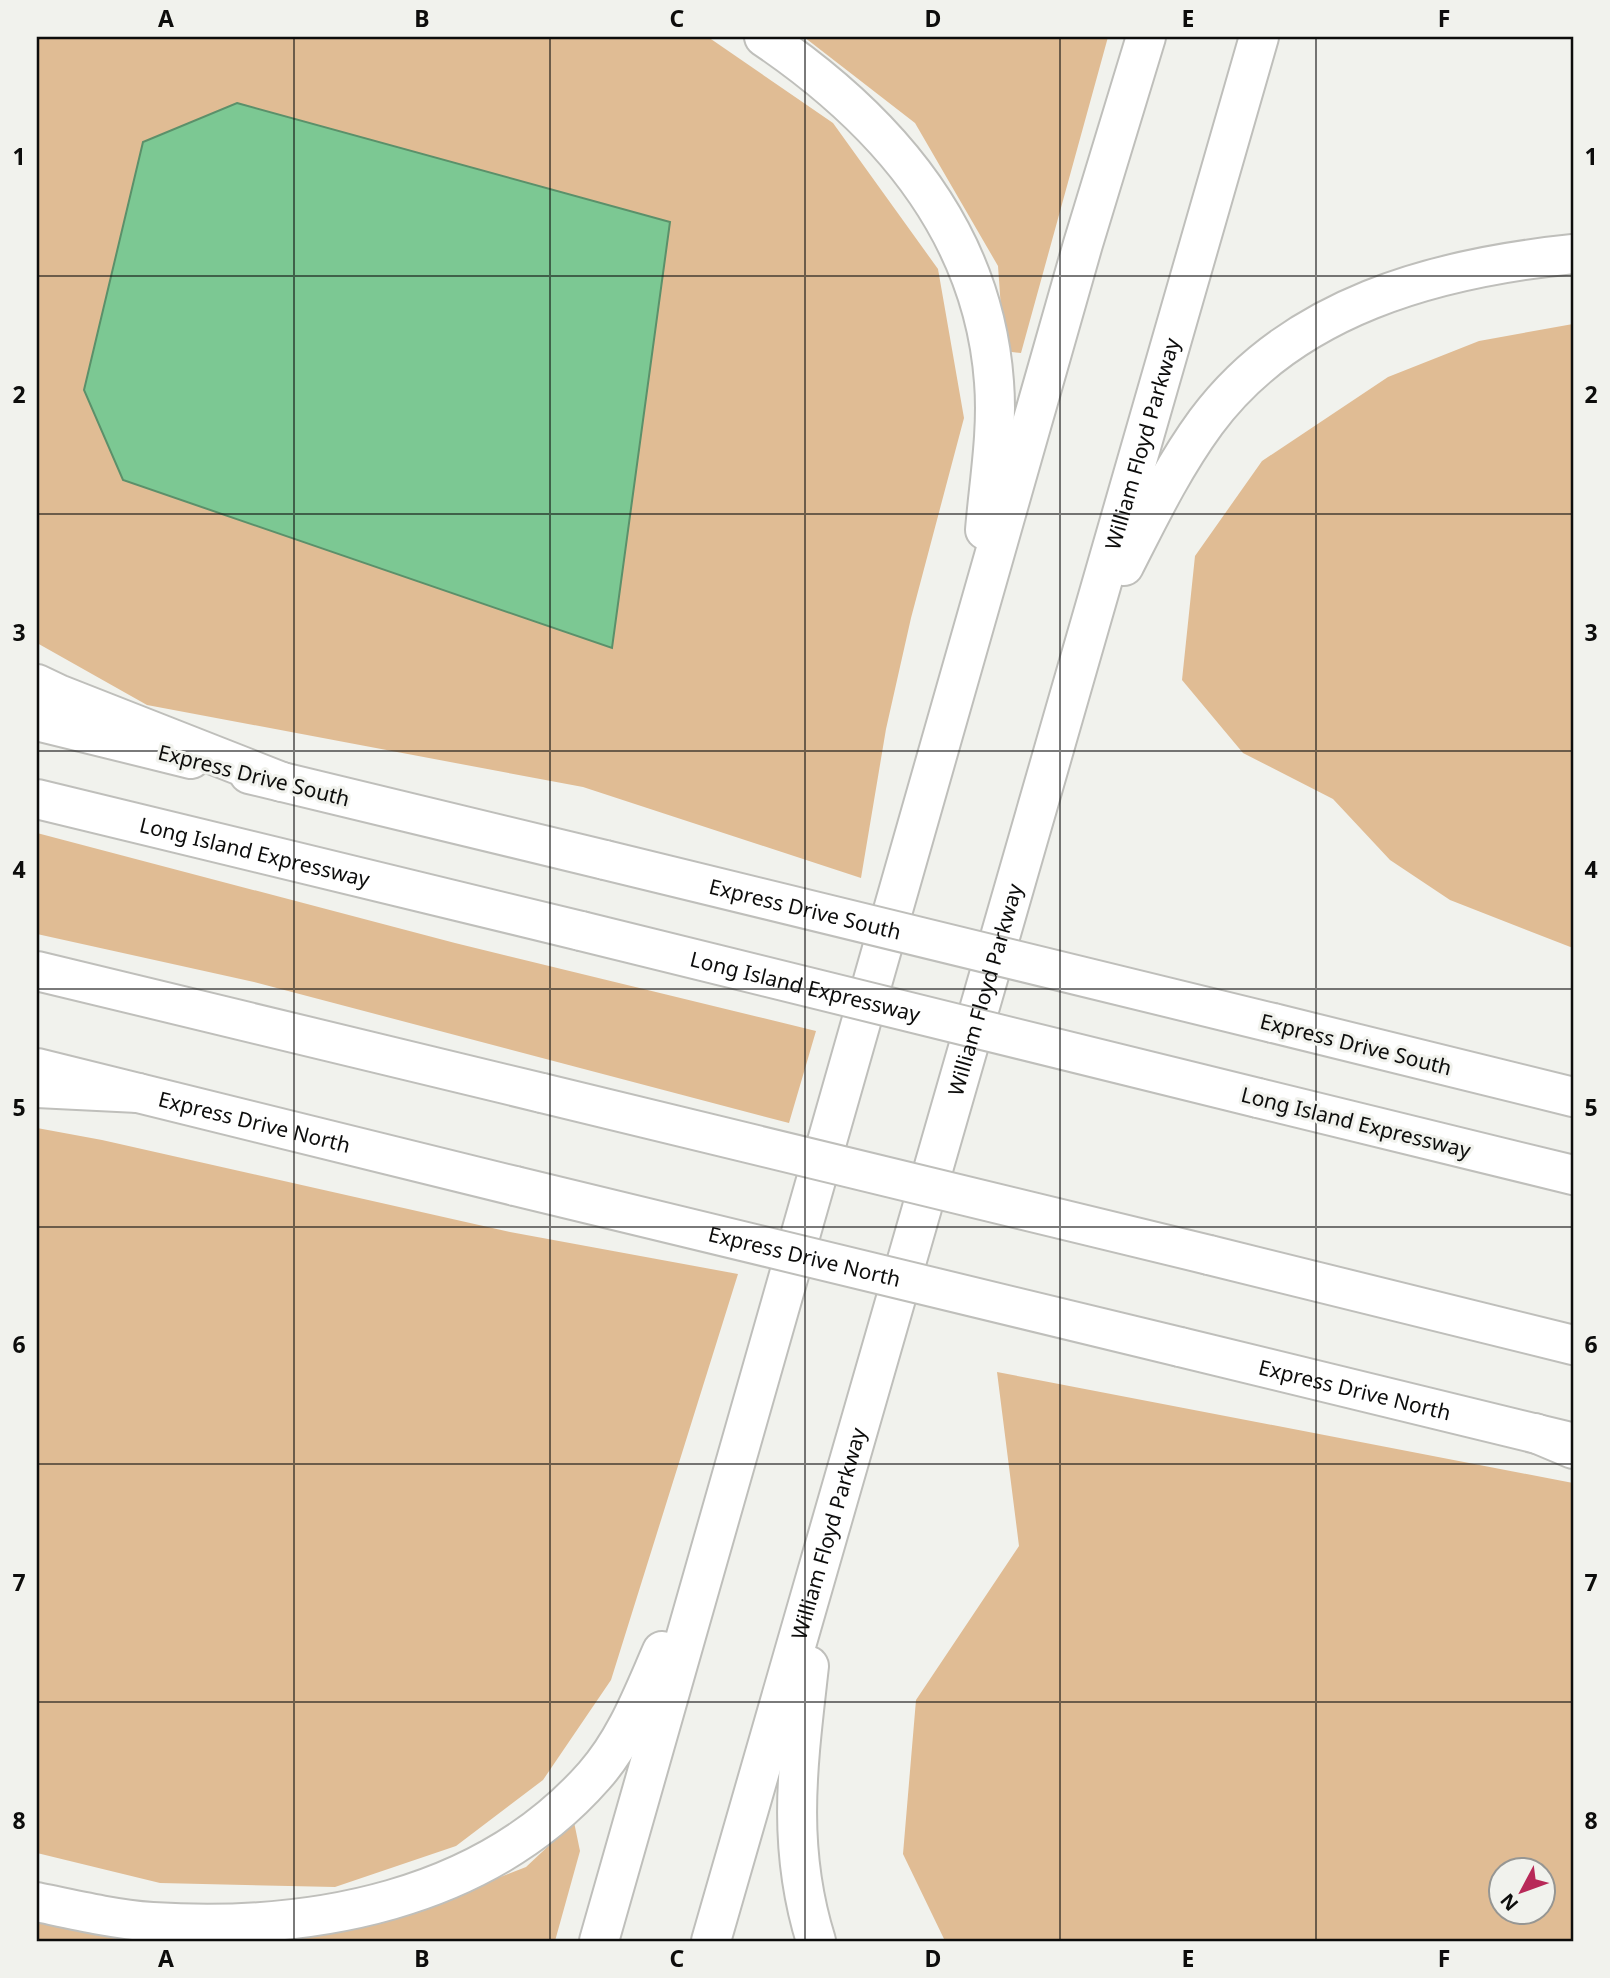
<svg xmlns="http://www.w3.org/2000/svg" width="1610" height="1978" viewBox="0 0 1610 1978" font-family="'Noto Sans',sans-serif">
<rect width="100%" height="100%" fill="#f1f2ed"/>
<path fill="#e0bc94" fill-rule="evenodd" d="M37 37H708L833 123 938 269 964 418 911 618 886 729 861 878 583 787 147 705 37 643Z
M804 37H1108L1021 353 1004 351 998 266 915 123Z
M1573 324V948L1450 900 1390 860 1333 799 1243 753 1182 680 1195 556 1262 461 1388 377 1479 341Z
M37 833 455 943 816 1031 789 1123 254 982 37 934Z
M37 1128 102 1140 510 1232 738 1274 611 1680 543 1780 456 1846 335 1887 160 1883 37 1853Z
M997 1372 1573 1483V1941H945L903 1854 916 1700 1019 1546ZM1502 1870H1544V1912H1502Z
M574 1822 580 1851 555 1941H274L401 1915 526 1867Z
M37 1908 230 1941H37Z"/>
<path fill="#7cc893" stroke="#5b906a" stroke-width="2" d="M237 103 670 222 612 648 123 480 84 390 143 142Z"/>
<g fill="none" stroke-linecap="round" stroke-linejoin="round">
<defs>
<g id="major">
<path d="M37 721 191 759"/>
<path d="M249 774 605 860"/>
<path d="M1273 1023 1573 1097"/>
<path id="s1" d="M37 1068 515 1186"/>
<path id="s2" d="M1180 1347 1566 1441"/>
</g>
<g id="highway">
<path d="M764 37C885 119 983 230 994 382 998 431 989 482 985 530"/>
<path d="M1124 566C1149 517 1173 467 1206 422 1292 306 1436 268 1573 254"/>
<path d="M37 684 58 694 282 782"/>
<path id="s3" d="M37 799 581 931"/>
<path d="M37 971 542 1093"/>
<path d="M37 1088 138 1093"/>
<path d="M1258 1098 1573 1175"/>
<path d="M1209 1255 1573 1345"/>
<path d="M1535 1433 1573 1449"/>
<path d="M809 1666C798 1764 786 1845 816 1941"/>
<path d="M37 1902C75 1910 113 1919 152 1922 311 1932 484 1901 594 1776 626 1740 643 1694 662 1651"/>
<path d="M599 1941 1083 244 1146 37"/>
<path id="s4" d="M711 1941 1259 37"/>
</g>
</defs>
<use href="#major" stroke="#bfbfbb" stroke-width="42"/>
<use href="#highway" stroke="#bfbfbb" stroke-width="42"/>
<use href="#major" stroke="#fff" stroke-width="38"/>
<use href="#highway" stroke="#fff" stroke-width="38"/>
<defs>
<g id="major-bridge">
<path id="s5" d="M605 860 1273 1023"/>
<path id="s6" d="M515 1186 1180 1347"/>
</g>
<g id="highway-bridge">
<path id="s7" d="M581 931 1258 1098"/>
<path d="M542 1093 1209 1255"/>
</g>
</defs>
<use href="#major-bridge" stroke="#bfbfbb" stroke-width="42" stroke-linecap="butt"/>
<use href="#highway-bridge" stroke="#bfbfbb" stroke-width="42" stroke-linecap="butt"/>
<use href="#major-bridge" stroke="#fff" stroke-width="38"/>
<use href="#highway-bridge" stroke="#fff" stroke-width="38"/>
</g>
<path fill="none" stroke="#0d0d0c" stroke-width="2" stroke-opacity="0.55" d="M294 37V1941M550 37V1941M805 37V1941M1060 37V1941M1316 37V1941M37 276H1573M37 514H1573M37 751H1573M37 989H1573M37 1227H1573M37 1464H1573M37 1702H1573"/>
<g text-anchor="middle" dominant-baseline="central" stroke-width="6" stroke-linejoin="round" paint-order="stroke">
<g font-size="21" fill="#0d0d0c" stroke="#f1f2ed">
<text stroke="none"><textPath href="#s4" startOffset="1558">William Floyd Parkway</textPath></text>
<text transform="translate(254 775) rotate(14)">Express Drive South</text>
<text stroke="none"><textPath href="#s3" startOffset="224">Long Island Expressway</textPath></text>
<text stroke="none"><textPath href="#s5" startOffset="206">Express Drive South</textPath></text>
<text stroke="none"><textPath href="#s7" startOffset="231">Long Island Expressway</textPath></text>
<text stroke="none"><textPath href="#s4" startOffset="990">William Floyd Parkway</textPath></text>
<text transform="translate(1356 1044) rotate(14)">Express Drive South</text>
<text stroke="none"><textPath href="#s1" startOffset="224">Express Drive North</textPath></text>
<text transform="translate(1356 1122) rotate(14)">Long Island Expressway</text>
<text stroke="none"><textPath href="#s6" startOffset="298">Express Drive North</textPath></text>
<text stroke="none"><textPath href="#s2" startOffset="180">Express Drive North</textPath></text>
<text stroke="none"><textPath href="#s4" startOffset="424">William Floyd Parkway</textPath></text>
</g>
</g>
<rect width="1610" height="1978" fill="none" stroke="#f1f2ed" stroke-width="77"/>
<g transform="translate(1522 1891) rotate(229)"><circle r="33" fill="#f1f2ed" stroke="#969693" stroke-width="2"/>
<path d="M0-5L12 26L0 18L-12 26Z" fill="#b82958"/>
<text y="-10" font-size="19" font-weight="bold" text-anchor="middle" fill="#0d0d0c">N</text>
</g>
<rect x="38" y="38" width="1534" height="1902" fill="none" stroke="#0d0d0c" stroke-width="2.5"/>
<g font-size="23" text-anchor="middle" font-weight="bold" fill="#0d0d0c">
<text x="166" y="27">A</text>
<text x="422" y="27">B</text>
<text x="677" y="27">C</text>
<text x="933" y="27">D</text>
<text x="1188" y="27">E</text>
<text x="1444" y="27">F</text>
<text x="19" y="165">1</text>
<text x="1591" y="165">1</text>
<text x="19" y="403">2</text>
<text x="1591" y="403">2</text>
<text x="19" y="641">3</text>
<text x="1591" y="641">3</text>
<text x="19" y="878">4</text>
<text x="1591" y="878">4</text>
<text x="19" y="1116">5</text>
<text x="1591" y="1116">5</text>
<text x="19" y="1353">6</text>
<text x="1591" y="1353">6</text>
<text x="19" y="1591">7</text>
<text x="1591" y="1591">7</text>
<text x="19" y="1829">8</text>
<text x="1591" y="1829">8</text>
<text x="166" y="1967">A</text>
<text x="422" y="1967">B</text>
<text x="677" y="1967">C</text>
<text x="933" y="1967">D</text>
<text x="1188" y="1967">E</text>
<text x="1444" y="1967">F</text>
</g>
</svg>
